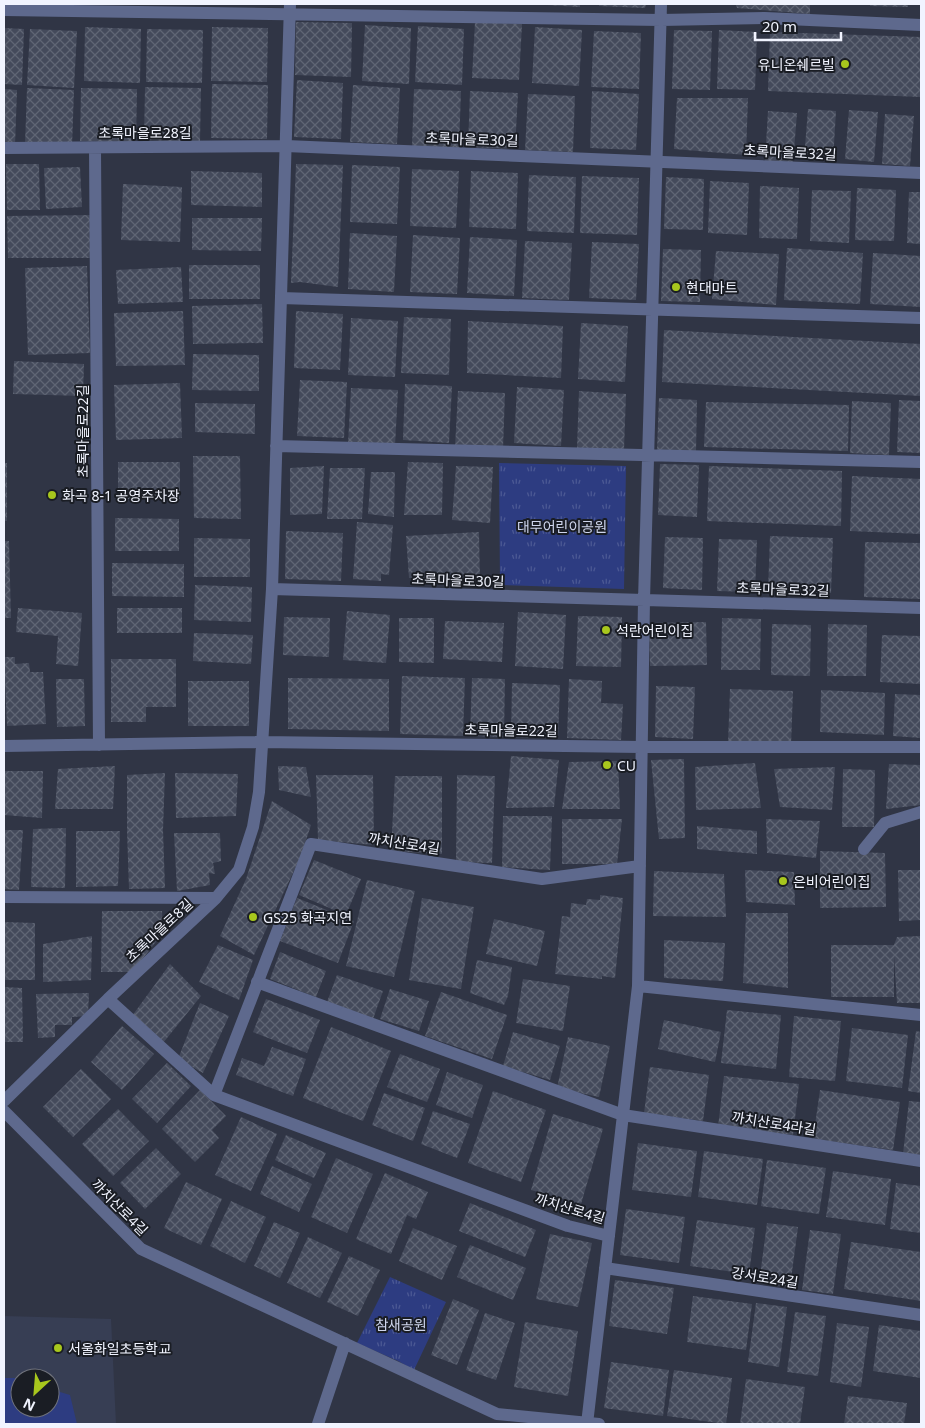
<svg xmlns="http://www.w3.org/2000/svg" width="925" height="1428" viewBox="0 0 925 1428" font-family="'Noto Sans','Noto Sans KR',sans-serif">
<defs>
<pattern id="park-tufts" width="24" height="20" patternUnits="userSpaceOnUse" patternTransform="scale(1.25)"><rect width="24" height="20" fill="#2d3c81"/><path d="M3 7l-1-3M5 7V3M7 7l1-3M15 17l-1-3M17 17v-4M19 17l1-3" fill="none" stroke="#4c5994"/></pattern>
<pattern id="building-cross-hatch" width="8" height="8" patternUnits="userSpaceOnUse" patternTransform="scale(1.25)"><rect width="8" height="8" fill="#444a5b"/><path d="M0 0l8 8M0 8l8-8" fill="none" stroke="#5f6574"/></pattern>
</defs>
<rect width="100%" height="100%" fill="#303545"/>
<path fill="#373e54" fill-rule="evenodd" d="M4 1316 111 1319 116 1424H4ZM20 1378H50V1408H20Z"/>
<path fill="url(#park-tufts)" d="M499 463 626 466 624 589 500 585Z
M390 1277 446 1302 414 1370 398 1361 357 1343Z"/>
<path fill="#2d3c81" d="M4 1378H20V1408H50V1378H52L60 1392 70 1395 77 1424H4Z"/>
<path fill="url(#building-cross-hatch)" d="M547 4H580V7L547 5Z
M599 4H646L645 8 599 6Z
M736 4H810V14L737 8Z
M870 4H908V7L870 6Z
M296 22 352 23 351 77 295 75Z
M475 22 522 24 519 80 472 78Z
M365 25 411 28 409 84 362 81Z
M418 26 464 29 462 85 415 82Z
M85 27 141 29 140 83 84 81Z
M212 27 268 28 267 82 211 81Z
M535 27 582 30 579 86 532 83Z
M4 28 24 29 22 85 4 84Z
M30 29 77 31 74 88 27 85Z
M147 29 203 30 202 83 146 82Z
M674 30 712 31 710 90 672 89Z
M719 30 757 32 755 90 717 89Z
M594 31 641 33 639 89 591 87Z
M770 32 921 37V97L768 91Z
M297 80 343 83 341 139 294 137Z
M212 84 268 85 267 139 211 138Z
M353 85 400 88 397 144 350 142Z
M145 87 201 88 200 142 144 140Z
M27 88 74 90 72 147 25 144Z
M81 88 137 89 136 143 80 141Z
M4 89 17 90 15 146H4Z
M414 89 461 91 459 148 412 146Z
M470 91 518 93 515 149 468 147Z
M592 91 639 94 636 150 590 148Z
M528 94 575 96 573 152 525 150Z
M677 98H748L746 155 674 149Z
M808 109 836 111 833 161 804 159Z
M849 110 878 112 874 162 845 159Z
M768 111 797 113 793 163 765 161Z
M885 114 914 116 910 166 882 164Z
M6 164H39L40 210H7Z
M296 164 343 165 338 287 300 282 291 283Z
M352 165 400 167 397 224 350 222Z
M80 167 82 207 46 209 44 168Z
M412 169 459 171 456 228 410 226Z
M191 171 262 173V207L191 205Z
M471 171 518 173 516 229 469 227Z
M529 175 576 177 574 233 527 231Z
M582 176 639 178 637 235 580 233Z
M666 177 704 179 703 230 664 229Z
M710 181 749 183 747 235 708 233Z
M123 184 182 187 180 242 121 240Z
M760 186 799 188 797 239 759 238Z
M857 188 896 190 894 241 855 240Z
M812 190 851 191 849 243 810 241Z
M909 192H921V244L907 243Z
M91 215V258H8L7 216Z
M192 218H262L261 251 192 250Z
M350 233 397 236 394 292 348 289Z
M413 235 460 238 457 294 410 292Z
M470 237 517 240 514 296 467 293Z
M525 241 572 243 569 300 522 298Z
M592 242 639 244 636 300 589 298Z
M787 248 863 253 860 304 784 300Z
M663 249 701 250 700 302 661 301Z
M716 251 779 254 776 305 712 299Z
M873 253 921 256V307L870 304Z
M189 265H260V299H189Z
M87 266 90 353 28 355 25 268Z
M181 267 183 302 118 304 116 270Z
M262 304 263 343 193 344 192 306Z
M183 311 185 365 116 366 114 313Z
M296 311 343 314 340 370 294 368Z
M404 317 451 319 449 375 401 373Z
M351 318 398 321 395 377 348 375Z
M468 321 563 326 561 378 467 373Z
M581 323 628 326 625 382 578 379Z
M664 330 921 344V396L662 382Z
M193 354 259 355V391L192 390Z
M14 361 84 364 83 396 13 394Z
M300 380 347 382 344 438 297 436Z
M180 383 182 438 116 440 114 385Z
M405 384 452 386 449 443 403 440Z
M517 387 564 390 561 446 514 443Z
M351 388 398 390 395 446 348 444Z
M458 391 505 393 503 449 455 447Z
M579 391 626 394 624 450 577 448Z
M659 398 697 400 696 452 657 450Z
M899 400 921 401V453L897 452Z
M852 401 891 403 889 455 850 453Z
M706 402 849 405 848 451 704 447Z
M195 403 255 404V434L195 432Z
M193 456H240L241 519 194 518Z
M118 462H180V499H118Z
M408 462 443 463 442 515H404Z
M4 463H7V521H4Z
M660 464 699 465 697 517 658 515Z
M324 466 322 514 290 515V468Z
M456 466 493 467 490 523 452 520Z
M709 466 842 471 841 526 707 521Z
M330 468H365L362 519H327Z
M371 472H395L394 517 368 514Z
M852 476 921 479V534L850 531Z
M115 518 179 519V551H115Z
M357 522 393 525 389 575 381 574V581L353 579Z
M286 531 343 533 341 581 285 579Z
M479 532 480 580 409 578 406 536Z
M770 536 833 538 831 593 768 591Z
M665 537 703 538 702 590 663 588Z
M194 538 250 539V577H194Z
M719 539 757 540 755 592 717 591Z
M4 541H9L11 618H4Z
M865 542 921 543V599L864 597Z
M112 563 184 564V597L112 596Z
M195 585 252 587 251 622 194 620Z
M18 608 82 613 78 666 56 664 58 636 16 632Z
M117 608H182V633H117Z
M347 611 390 615 386 663 343 660Z
M518 612 566 615 563 669 515 666Z
M578 616 622 617 621 667 576 666Z
M284 617 330 618 329 657 283 655Z
M399 618H434V663L399 662Z
M722 618 761 619 760 670H721Z
M445 621 504 623 502 662 443 659Z
M706 622 707 665 650 666 649 623Z
M772 624 811 625 810 676 771 675Z
M828 624 867 625 866 676H827Z
M194 633 253 635 251 664 193 661Z
M882 635 921 636V684L880 682Z
M4 657H15V664L29 663 30 672H43L46 724 7 726Z
M111 659H176V707H146V722H111Z
M402 676 465 678 463 736 400 734Z
M288 678 389 679V731L288 729Z
M472 678 505 679 504 737 470 736Z
M56 679H84L85 726 57 727Z
M569 679 602 681 601 703 623 704 621 740 567 738Z
M188 681H249V726H188Z
M512 683 560 685 558 738 511 737Z
M656 686 695 687 693 739 655 737Z
M730 689 793 691 791 746 728 744Z
M821 690 885 693 884 735 820 732Z
M895 694 921 695V738L893 736Z
M511 756 559 760 554 807 506 808Z
M684 759 685 838 659 839 651 760Z
M618 761 620 809H562L569 762Z
M755 763 761 808 696 810 695 767Z
M889 764 921 765V805L886 809Z
M115 766 113 809H55L58 769Z
M278 766 306 767 311 797 279 790Z
M835 767 832 810 780 807 774 769Z
M843 769 875 770 874 827H842Z
M4 771H43L42 818 4 815Z
M165 773 163 830 165 888 129 889 127 831V775Z
M175 773 238 774 236 816 176 818Z
M316 775H373L374 845 318 840Z
M457 775 495 776 492 863 456 862Z
M395 776H442V854L391 851Z
M272 801 311 825 301 856 254 955 220 936 246 879Z
M503 816H552L550 870 502 867Z
M562 819H622L617 864H562Z
M766 819 820 821 816 858 767 853Z
M697 826 757 831V854L697 849Z
M66 828 65 888 31 887 33 829Z
M4 830H23L19 890 4 889Z
M76 831H120L118 886 76 887Z
M174 833H220L221 861 213 863 215 874 209 873 210 885 177 891Z
M820 851 885 853 886 907 820 908Z
M314 860 361 879 346 915 299 895Z
M745 870 794 872 795 905 746 902Z
M898 870H921V920L899 921Z
M654 871 724 874 726 917 653 916Z
M367 880 415 891 394 977 346 966Z
M600 895 623 898 615 978 602 976V979L555 974 562 916 570 917 571 903 586 905 587 899 600 900Z
M297 898 354 921 338 963 280 941Z
M422 898 474 907 461 989 409 980Z
M102 911H162L163 933 132 972H101Z
M746 913H788V988L743 983Z
M494 919 545 931 537 966 486 954Z
M4 922 35 923V980H4Z
M92 936 91 980 43 982V944Z
M921 936V1003H897L894 955V997H831V945H894L897 937Z
M664 940 725 943 723 981 664 978Z
M218 945 253 960 239 1000 199 982Z
M280 952 326 971 316 997 270 979Z
M477 960 512 967 508 996 504 1005 470 993Z
M170 964 201 996 163 1043 132 1016Z
M337 975 383 991 373 1019 327 1002Z
M523 979 570 986 563 1031 516 1023Z
M4 987 22 988 23 1042H4Z
M390 989 429 1001 419 1031 380 1019Z
M441 992 507 1015 492 1059 425 1036Z
M89 993 88 1016 72 1017V1025H55V1037L38 1038 36 994Z
M266 999 320 1020 307 1053 253 1032Z
M200 1003 229 1016 203 1073 178 1059Z
M727 1010 781 1015 776 1069 721 1063Z
M794 1016 841 1021 835 1081 789 1077Z
M664 1020 721 1032 715 1062 658 1049Z
M122 1026 154 1054 122 1090 91 1062Z
M331 1027 391 1051 363 1121 303 1098Z
M852 1028 908 1035 902 1088 846 1081Z
M916 1031 921 1032V1093L908 1091Z
M513 1032 560 1046 550 1080 503 1066Z
M568 1037 610 1046 599 1097 557 1088Z
M272 1047 306 1059 293 1096 236 1075 242 1058 264 1066Z
M400 1054 440 1069 427 1102 387 1087Z
M167 1063 191 1086 157 1123 132 1099Z
M650 1067 709 1075 703 1121 644 1113Z
M81 1069 111 1099 73 1137 43 1107Z
M447 1072 483 1085 472 1118 436 1105Z
M724 1076 799 1084 793 1135 718 1127Z
M200 1090 226 1116 212 1130 219 1138 195 1162 162 1129Z
M820 1090 900 1102 893 1150 813 1139Z
M493 1091 546 1110 521 1182 468 1163Z
M384 1093 425 1108 413 1141 372 1125Z
M909 1101 921 1102V1156L903 1154Z
M118 1109 149 1141 113 1176 82 1144Z
M433 1111 470 1124 457 1158 421 1144Z
M553 1114 603 1129 581 1204 531 1190Z
M241 1117 277 1134 251 1191 215 1175Z
M286 1135 326 1153 314 1178 275 1160Z
M638 1143 697 1151 691 1197 632 1190Z
M156 1148 181 1174 145 1209 120 1183Z
M704 1151 763 1159 757 1205 698 1197Z
M336 1158 373 1174 347 1233 311 1217Z
M767 1160 826 1168 819 1214 761 1206Z
M272 1166 312 1184 299 1212 260 1194Z
M833 1171 891 1179 885 1225 826 1217Z
M385 1173 428 1192 416 1219 407 1215 391 1254 356 1239Z
M186 1182 222 1199 201 1245 164 1228Z
M896 1183 921 1186V1233L890 1229Z
M231 1201 266 1217 245 1263 210 1246Z
M470 1203 536 1230 525 1257 459 1231Z
M626 1209 685 1217 679 1263 620 1255Z
M697 1220 755 1228 749 1274 690 1266Z
M274 1222 300 1233 280 1278 254 1266Z
M767 1223 798 1227 790 1287 759 1283Z
M413 1228 457 1246 442 1280 399 1261Z
M810 1230 841 1234 833 1294 802 1290Z
M550 1234 592 1243 578 1307 536 1299Z
M308 1237 342 1253 320 1298 287 1283Z
M851 1242 921 1252V1301L844 1289Z
M470 1245 526 1268 513 1300 457 1277Z
M349 1256 380 1270 358 1316 327 1302Z
M615 1280 674 1288 667 1334 609 1326Z
M693 1296 752 1304 746 1350 687 1342Z
M453 1299 479 1310 457 1365 431 1355Z
M756 1303 787 1307 779 1367 748 1362Z
M795 1312 826 1316 818 1376 787 1372Z
M485 1313 515 1323 496 1380 466 1370Z
M525 1322 578 1331 568 1396 514 1387Z
M837 1323 869 1327 861 1387 830 1382Z
M879 1325 921 1331V1378L873 1371Z
M611 1362 669 1370 663 1416 604 1408Z
M674 1370 732 1378 726 1424 667 1416Z
M746 1379 805 1387 800 1424H740Z
M848 1396 907 1403 904 1424H844Z"/>
<g fill="none" stroke-linecap="round" stroke-linejoin="round">
<path stroke="#5e698d" stroke-width="12" d="M4 10 661 20 765 18 921 25
M4 148 286 146 921 173
M95 148 99 745
M281 298 921 318
M276 446 921 462
M272 589 921 608
M4 746 262 742 641 747H921
M864 849 885 823 921 812
M4 897 216 898
M257 982 623 1115 921 1161
M638 986 921 1015
M108 999 214 1095 568 1226 609 1236
M214 1095 311 844 542 879 640 866
M4 1101 108 999 216 898 239 870 253 827 259 792 272 589 290 4
M4 1111 141 1249 497 1414 599 1424
M605 1268 921 1315
M318 1424 345 1343
M587 1424 638 986 644 600 661 4"/>
</g>
<g fill="#a8c71d" stroke="#1a1d24" stroke-width="2">
<circle cx="845" cy="64" r="5"/>
<circle cx="676" cy="287" r="5"/>
<circle cx="52" cy="495" r="5"/>
<circle cx="606" cy="630" r="5"/>
<circle cx="607" cy="765" r="5"/>
<circle cx="783" cy="881" r="5"/>
<circle cx="253" cy="917" r="5"/>
<circle cx="58" cy="1348" r="5"/>
</g>
<g text-anchor="middle" dominant-baseline="central" stroke-width="4" stroke-linejoin="round" paint-order="stroke">
<g font-size="14" fill="#f1f4ff" stroke="#1a1d24" text-anchor="start">
<text x="835" y="64" text-anchor="end">유니온쉐르빌</text>
<text x="686" y="287">현대마트</text>
<text x="62" y="495">화곡 8-1 공영주차장</text>
<text x="616" y="630">석란어린이집</text>
<text x="617" y="765">CU</text>
<text x="793" y="881">은비어린이집</text>
<text x="263" y="917">GS25 화곡지연</text>
<text x="68" y="1348">서울화일초등학교</text>
</g>
<g font-size="14" fill="#f1f4ff" stroke="#1a1d24">
<text x="145" y="132">초록마을로28길</text>
<text transform="translate(472 139) rotate(2)">초록마을로30길</text>
<text transform="translate(790 152) rotate(3)">초록마을로32길</text>
<text transform="translate(82 431) rotate(-90)">초록마을로22길</text>
<text transform="translate(458 580) rotate(2)">초록마을로30길</text>
<text transform="translate(783 589) rotate(2)">초록마을로32길</text>
<text transform="translate(511 730) rotate(1)">초록마을로22길</text>
<text transform="translate(404 843) rotate(9)">까치산로4길</text>
<text transform="translate(159 930) rotate(-43)">초록마을로8길</text>
<text transform="translate(774 1123) rotate(9)">까치산로4라길</text>
<text transform="translate(120 1207) rotate(45)">까치산로4길</text>
<text transform="translate(570 1208) rotate(17)">까치산로4길</text>
<text transform="translate(765 1277) rotate(9)">강서로24길</text>
</g>
<g font-size="14" fill="#ced5ec" stroke="#1a1d24">
<text x="562" y="526">대무어린이공원</text>
<text x="401" y="1324">참새공원</text>
</g>
</g>
<rect width="925" height="1428" fill="none" stroke="#f1f4ff" stroke-width="10"/>
<g transform="translate(35 1393) rotate(206)"><circle r="24" fill="#1a1d24" stroke="#70737c"/>
<path d="M0-4L9 19L0 12L-9 19Z" fill="#a8c71d"/>
<text y="-8" font-size="14" font-weight="bold" text-anchor="middle" fill="#f1f4ff">N</text>
</g>
<path d="M755 32v8h86v-8" fill="none" stroke="#f1f4ff" stroke-width="2.5"/>
<text x="762" y="32" font-size="15" fill="#f1f4ff" stroke="#1a1d24" stroke-width="4" paint-order="stroke">20 m</text>
</svg>
